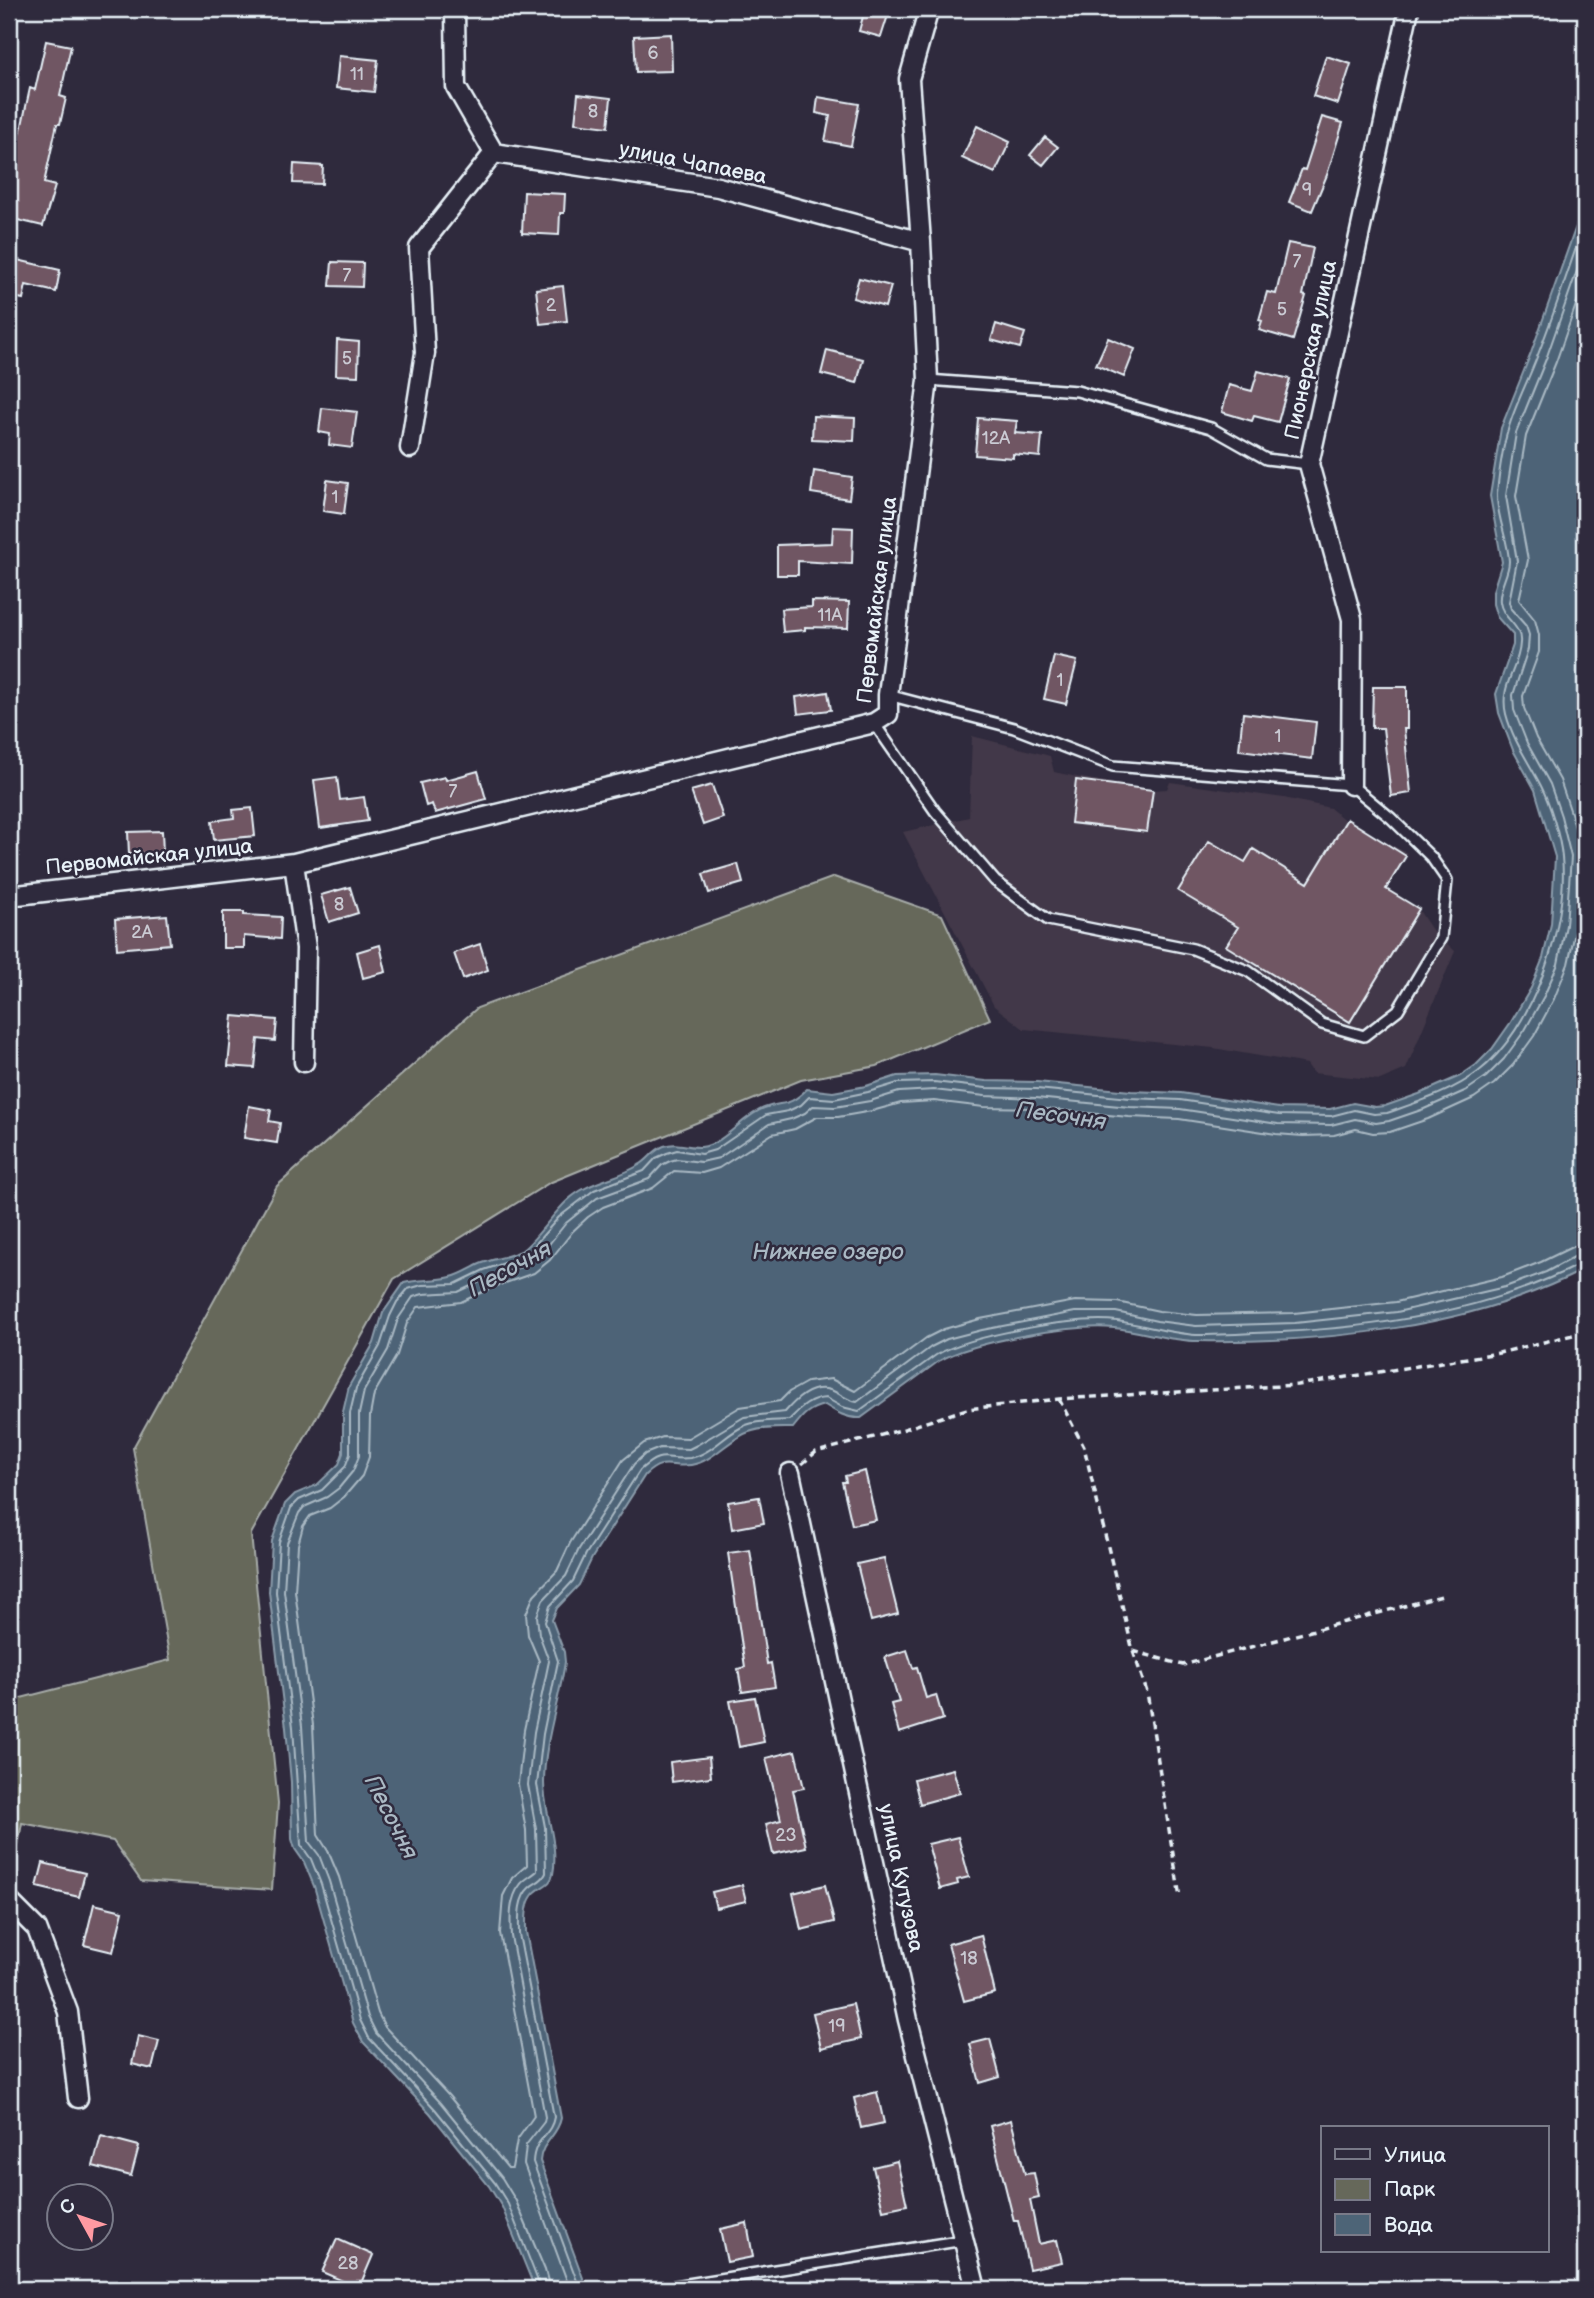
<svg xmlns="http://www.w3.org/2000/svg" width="1594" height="2298" viewBox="0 0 1594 2298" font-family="'Balsamiq Sans',sans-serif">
<rect width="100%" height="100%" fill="#2f2a3d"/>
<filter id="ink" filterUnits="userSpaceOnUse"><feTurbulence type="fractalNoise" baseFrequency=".0143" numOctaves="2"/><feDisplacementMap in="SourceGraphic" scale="14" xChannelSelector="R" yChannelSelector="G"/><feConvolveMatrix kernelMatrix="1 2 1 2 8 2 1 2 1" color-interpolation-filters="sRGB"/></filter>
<g filter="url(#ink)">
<path fill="#423848" d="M972 736 1050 756 1054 772 1077 777 1153 790 1167 789 1170 782 1284 798 1330 808 1347 822 1407 853 1387 889 1420 912 1432 930 1455 951 1406 1069 1380 1080 1313 1073 1307 1064 1213 1048 1024 1029 994 1006 903 832 969 817Z"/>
<path fill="#66685a" stroke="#a7aca9" stroke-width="2" d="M834 877 942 915 990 1019 877 1066 801 1080 549 1183 394 1279 251 1534 278 1803 272 1890 141 1881 113 1841 22 1823 13 1873 9 1872V1701L170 1660 133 1448 277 1186 477 1008Z"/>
<path fill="#4d6477" stroke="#8b9cab" stroke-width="2" d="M1585 201V1269C1471 1328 1325 1343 1198 1341 1169 1341 1143 1331 1114 1328 1074 1324 974 1341 939 1361L861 1418C847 1419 836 1412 825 1405 809 1408 803 1415 793 1428 779 1428 763 1427 749 1432 728 1439 713 1462 691 1465 669 1468 664 1457 645 1475L592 1558 579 1585 557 1608 552 1620 564 1652 565 1662C559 1702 544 1742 544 1783 544 1813 559 1843 553 1874 551 1887 538 1886 532 1896 525 1906 526 1921 526 1932L561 2118C558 2136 541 2142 540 2161L587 2289H535L502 2207 489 2186 430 2113 363 2042 353 2023 314 1886 304 1862 295 1849 292 1839 291 1782 286 1728 269 1592 272 1541 285 1504 295 1494 317 1485 339 1464 343 1453V1412L349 1386 374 1343 383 1313 404 1283C420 1279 435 1281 451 1277 461 1275 471 1268 480 1264 493 1259 508 1257 521 1251 533 1244 554 1212 568 1200 590 1180 616 1180 639 1165 649 1160 653 1150 664 1146 678 1141 687 1148 701 1147 725 1144 742 1116 764 1108 785 1101 789 1107 807 1089L833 1092 866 1086 897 1076 935 1075 986 1081 1037 1082 1131 1091 1181 1093 1279 1108 1330 1109 1353 1103 1375 1107 1385 1106 1419 1094 1460 1076 1476 1065 1492 1049 1511 1022 1531 988 1543 958 1551 924 1555 857 1535 790 1513 750 1499 713 1496 694 1513 645V635L1497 617 1493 604V591L1502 562 1490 496 1501 428 1531 353Z"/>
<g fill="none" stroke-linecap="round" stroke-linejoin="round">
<path stroke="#aab9c4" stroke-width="2" d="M1585 279 1556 362 1526 436 1516 496 1528 560 1519 600 1535 620 1539 635V652L1523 696 1524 708 1536 738 1560 780 1571 813 1582 854 1580 893 1576 928 1568 964 1554 999 1534 1036 1513 1065 1494 1084 1474 1098 1428 1119 1390 1132 1373 1133 1356 1129 1334 1135 1303 1136 1276 1134 1179 1119 1129 1117 1036 1108 984 1107 934 1101 901 1103 872 1111 838 1117H817L795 1129 772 1134 719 1168 702 1173 674 1171 653 1188 603 1207 588 1217 573 1231 550 1260 534 1273 491 1288 461 1302 418 1307 407 1323 397 1355 374 1394 370 1416 369 1457 362 1476 344 1497 330 1508 310 1516 303 1526 298 1545 295 1591 313 1725 318 1835 328 1851 339 1877 378 2013 385 2027 449 2096 508 2168H512L517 2140 534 2116 500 1933 503 1896 512 1878 527 1865 526 1830 518 1784 524 1730 539 1661 528 1635 526 1614 534 1595 557 1571 570 1543 623 1460 644 1443 663 1437 688 1438 740 1407 780 1401 789 1392 807 1382 831 1379 855 1391 926 1338 944 1329 980 1319 1075 1301 1117 1302 1159 1311 1197 1315 1294 1313 1396 1302 1502 1277 1541 1262 1574 1246 1585 1244
M541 2289 508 2204 495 2183 435 2109 369 2038 360 2020 321 1884 311 1859 301 1845 293 1727 276 1592 279 1542 291 1508 299 1500 322 1490 345 1467 350 1454V1413L356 1388 380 1346 390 1316 397 1302 408 1289 422 1285 455 1284 484 1270 525 1256 559 1217 594 1190 644 1171 656 1158 667 1153 677 1150 701 1154 715 1150 766 1115 788 1111 801 1105 809 1097 834 1099 868 1092 898 1083 934 1082 986 1088 1037 1089 1130 1098 1180 1100 1279 1115 1331 1116 1354 1110 1374 1114 1387 1113C1418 1102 1452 1092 1478 1072 1533 1030 1569 924 1562 857 1560 836 1550 804 1541 786 1529 762 1513 741 1506 714 1499 685 1519 669 1520 643 1522 625 1502 619 1500 602 1498 588 1509 575 1509 561 1508 538 1496 516 1497 493 1499 473 1502 450 1508 430 1515 405 1528 381 1537 357 1555 312 1569 267 1585 222
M550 2289 545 2270 516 2201 502 2178 441 2103 376 2033 368 2017 329 1881 319 1855 309 1842 302 1726 284 1591 287 1543 299 1513 304 1507 327 1497 339 1488 353 1471 359 1456V1414L364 1391 388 1350 398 1319 413 1297 423 1294 458 1292 488 1278 529 1264 542 1253 566 1223 597 1198 649 1179 662 1165 670 1161 677 1159 701 1162 719 1158 769 1124 791 1119 805 1113 813 1106 835 1107 870 1101 899 1092 934 1090 985 1096 1036 1098 1130 1107 1180 1109 1278 1124 1331 1125 1355 1119 1376 1123 1389 1121 1424 1109 1467 1090 1486 1077 1504 1059 1525 1030 1544 996 1558 964 1566 925 1571 857 1561 816 1550 784 1527 743 1514 710 1513 695 1528 649 1529 635 1526 626 1511 609 1509 602 1517 561 1506 496 1516 433 1546 359 1585 248
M570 2289 524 2164 526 2145 544 2122 545 2117 511 1936C510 1919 509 1899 520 1885 524 1879 532 1876 537 1871L536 1829 528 1785 534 1732 549 1661 539 1634 537 1616 543 1600 566 1576 579 1549 634 1464 645 1454 660 1448 689 1449 697 1445 744 1417 785 1412C795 1400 812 1384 830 1390 840 1393 846 1400 857 1402L931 1347 947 1339 982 1330 1075 1312H1116L1157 1321 1196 1326 1295 1323 1397 1312 1505 1287 1546 1272 1576 1256 1585 1255
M580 2289 533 2162C534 2138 551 2136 554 2117L519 1934C519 1920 517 1899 529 1888 535 1882 542 1882 546 1873L545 1827 537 1785 543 1734 558 1661 545 1622 550 1606 573 1581 586 1554 640 1470C663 1449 665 1461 690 1458 712 1454 726 1433 746 1425 760 1420 775 1421 789 1420 801 1408 809 1399 826 1398L842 1407 859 1411 936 1355C971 1335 1077 1316 1117 1321 1144 1325 1169 1333 1196 1335 1215 1335 1235 1334 1254 1333 1363 1330 1482 1314 1580 1264H1585"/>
</g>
<path fill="#6f5763" stroke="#e8f1f8" stroke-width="2" d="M865 9H890L881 37 859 31Z
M671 34 672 71 636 72 634 36Z
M46 41 71 46 60 96 66 98 60 124H57L44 183 55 186 43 226 9 218V185L30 88 35 90Z
M339 56 378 60 374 92 336 88Z
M1326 56 1351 64 1338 104 1313 96Z
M578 94 611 98 608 127 575 123Z
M818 97 859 104 851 146 825 141 830 116 816 113Z
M1322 117 1343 123 1327 175 1312 211 1289 202 1302 169 1305 170Z
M977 126 1010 142 995 173 962 158Z
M1045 137 1058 147 1043 165 1030 155Z
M294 164 323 166 322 184 293 183Z
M524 192 565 194 564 213H560L559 235 522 233Z
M1288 243 1313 248 1303 295 1306 296 1293 340 1259 330 1262 321 1259 320 1267 292 1276 294Z
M9 258 60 270 56 292 26 285 23 299 9 296Z
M332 262 363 263 362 287 330 286Z
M859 278 891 286 885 307 853 298Z
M563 286 567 321 540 324 536 289Z
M996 324 1025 333 1020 348 991 340Z
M1108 338 1135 349 1124 377 1096 365Z
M337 340 359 342 358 376 336 375Z
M827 350 863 359 857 383 821 374Z
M1258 371 1290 379 1278 422 1254 416 1252 421 1222 412 1229 385 1252 391Z
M322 408 357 412 352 448 329 445 330 434 319 432Z
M813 416 855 418 854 441 812 439Z
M978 418 1017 421 1015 433 1042 435 1040 457 1013 454V458L975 455Z
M814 471 852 477 849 499 811 493Z
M327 480 348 483 344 514 323 511Z
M833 527 853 528 852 564 798 561V575H777V545L832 543Z
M812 601 849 602 848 628 805 627V630L783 632 781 609 812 607Z
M1054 656 1077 661 1066 704 1044 699Z
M1373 687H1407V729H1404L1411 793 1391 796 1383 728H1372Z
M828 692 831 710 798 714 796 697Z
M1243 713 1316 722 1312 759 1239 750Z
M478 771 486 799 435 813 432 804 426 806 420 783 445 777 446 780Z
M337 777 340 800 364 797 368 821 320 828 314 780Z
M1076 780 1153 790 1147 832 1071 823Z
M712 785 723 818 703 825 691 791Z
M252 808 255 836 214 840 212 821 234 818 233 810Z
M1347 819 1406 856 1386 889 1419 909 1350 1022 1226 946 1238 927 1178 891 1209 841 1245 862 1253 849 1308 883Z
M162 831 163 853 129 854 128 832Z
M738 864 743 883 709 893 703 874Z
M350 887 358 913 329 922 321 895Z
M223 912H244V915L281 917 280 939 244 936V948H223Z
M167 915 170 944 117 949 115 919Z
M480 944 488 970 463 979 454 953Z
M380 945 386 972 363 978 357 952Z
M233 1016 277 1020 275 1041 258 1039 255 1068 228 1066Z
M249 1106 271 1110 269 1121 280 1123 277 1143 244 1138Z
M865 1471 876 1520 852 1525 842 1482H846L845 1476Z
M759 1497 764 1523 732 1529 728 1502Z
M750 1550 767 1664 771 1663 775 1687 742 1692 738 1669 745 1667 728 1553Z
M884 1558 898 1614 871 1621 857 1564Z
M907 1650 913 1668 917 1667 926 1698 936 1695 943 1719 899 1733 891 1704 899 1702 885 1657Z
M755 1697 764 1742 739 1747 730 1701Z
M795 1751 804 1788 793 1790 806 1847 773 1854 766 1824 781 1820 766 1758Z
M709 1757 711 1777 672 1782 670 1762Z
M953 1769 960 1793 920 1804 914 1779Z
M958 1837 969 1877 957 1880 958 1884 940 1889 928 1844Z
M43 1863 85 1873 79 1897 37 1887Z
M742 1885 746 1901 716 1908 712 1892Z
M825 1885 834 1922 801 1930 793 1893Z
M94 1904 123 1911 113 1952 84 1945Z
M981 1935 995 1993 964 2001 948 1944Z
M853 2004 861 2039 821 2048 813 2013Z
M138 2036 159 2041 152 2069 132 2064Z
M990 2039 1000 2077 980 2083 970 2044Z
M877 2092 884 2123 861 2128 854 2098Z
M1011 2120 1025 2174 1034 2173 1039 2198 1030 2200 1039 2244 1057 2240 1062 2262 1029 2269 1018 2221H1014L990 2126Z
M101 2136 139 2146 131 2176 93 2166Z
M897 2161 907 2205 883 2210 873 2167Z
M747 2223 753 2257 727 2262 720 2229Z
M337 2239 373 2255 359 2288 322 2272Z"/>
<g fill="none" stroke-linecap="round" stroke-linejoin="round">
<defs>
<path id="lane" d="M928 380 1077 391 1211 428 1266 459 1309 464
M874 723 935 811 995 881 1048 920 1193 949 1248 971 1322 1024 1364 1036 1398 1010 1441 938 1447 880 1431 857 1391 818 1351 785 1113 766 1014 728 888 695
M656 2289 964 2240"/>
<path id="street" d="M494 153 718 187 921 242
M410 448 425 353 419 248 494 153 456 87 455 9
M1351 785 1352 619 1309 464 1409 9
M294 863 306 948 304 1062
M9 896 294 863 874 723 888 714V695L928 380 921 242 909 79 929 9
M790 1473 908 2020 976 2289
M9 1901 37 1929 68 2012 78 2098"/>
</defs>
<use href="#lane" stroke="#e8f1f8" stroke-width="14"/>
<use href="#street" stroke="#e8f1f8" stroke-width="23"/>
<path stroke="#e8f1f8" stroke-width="3.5" stroke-dasharray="7 5" stroke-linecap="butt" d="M1059 1399 1084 1447 1133 1651 1147 1692 1180 1898
M802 1464 816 1452 901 1430 967 1409 1059 1399 1297 1385 1499 1353 1585 1332
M1133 1651 1183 1665 1442 1596"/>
<use href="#lane" stroke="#2f2a3d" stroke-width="9"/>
<use href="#street" stroke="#2f2a3d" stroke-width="18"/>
</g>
</g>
<g text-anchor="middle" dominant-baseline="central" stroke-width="5" stroke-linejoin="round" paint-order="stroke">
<g font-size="18" fill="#cacad3">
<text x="653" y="53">6</text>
<text x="357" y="74">11</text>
<text x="593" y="111">8</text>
<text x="1307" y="190">9</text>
<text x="1297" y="261">7</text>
<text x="347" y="275">7</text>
<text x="551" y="305">2</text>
<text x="1282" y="309">5</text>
<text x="347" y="358">5</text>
<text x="996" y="438">12А</text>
<text x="335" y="497">1</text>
<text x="830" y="615">11А</text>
<text x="1060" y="680">1</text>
<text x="1278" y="736">1</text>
<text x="453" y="791">7</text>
<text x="339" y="904">8</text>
<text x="142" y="932">2А</text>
<text x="786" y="1835">23</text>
<text x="969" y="1958">18</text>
<text x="837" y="2026">19</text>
<text x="348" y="2263">28</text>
</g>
<g font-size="21" fill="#e8f1f8" stroke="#2f2a3d">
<text transform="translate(693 163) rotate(11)">улица Чапаева</text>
<text transform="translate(1311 350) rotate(-78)">Пионерская улица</text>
<text transform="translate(877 600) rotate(-83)">Первомайская улица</text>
<text transform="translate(149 857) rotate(-6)">Первомайская улица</text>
<text transform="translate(901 1878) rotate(78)">улица Кутузова</text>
</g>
<g font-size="23" font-style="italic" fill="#aab9c4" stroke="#2f2a3d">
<text transform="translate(1061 1116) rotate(8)">Песочня</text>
<text x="828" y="1252">Нижнее озеро</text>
<text transform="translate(510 1269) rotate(-29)">Песочня</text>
<text transform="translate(391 1817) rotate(63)">Песочня</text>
</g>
</g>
<rect width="1594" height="2298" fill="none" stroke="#2f2a3d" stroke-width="35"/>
<rect x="18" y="18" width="1559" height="2263" fill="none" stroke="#e8f1f8" stroke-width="2.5" filter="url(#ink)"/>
<rect x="1321" y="2126" width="228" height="126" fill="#2f2a3d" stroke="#797a88" stroke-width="2"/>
<rect x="1335" y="2149" width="35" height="10" fill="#2f2a3d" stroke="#797a88" stroke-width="2"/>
<text x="1384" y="2162" font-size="21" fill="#e8f1f8">Улица</text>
<rect x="1335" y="2179" width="35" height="21" fill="#66685a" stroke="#797a88" stroke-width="2"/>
<text x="1384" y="2196" font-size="21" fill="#e8f1f8">Парк</text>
<rect x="1335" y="2214" width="35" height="21" fill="#4d6477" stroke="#797a88" stroke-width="2"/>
<text x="1384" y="2232" font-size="21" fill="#e8f1f8">Вода</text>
<g transform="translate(80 2217) rotate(310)"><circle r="33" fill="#2f2a3d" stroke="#797a88" stroke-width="2"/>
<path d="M0-5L12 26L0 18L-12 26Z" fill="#ff9aa2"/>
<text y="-10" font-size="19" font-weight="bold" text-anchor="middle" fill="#e8f1f8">С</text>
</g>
</svg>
